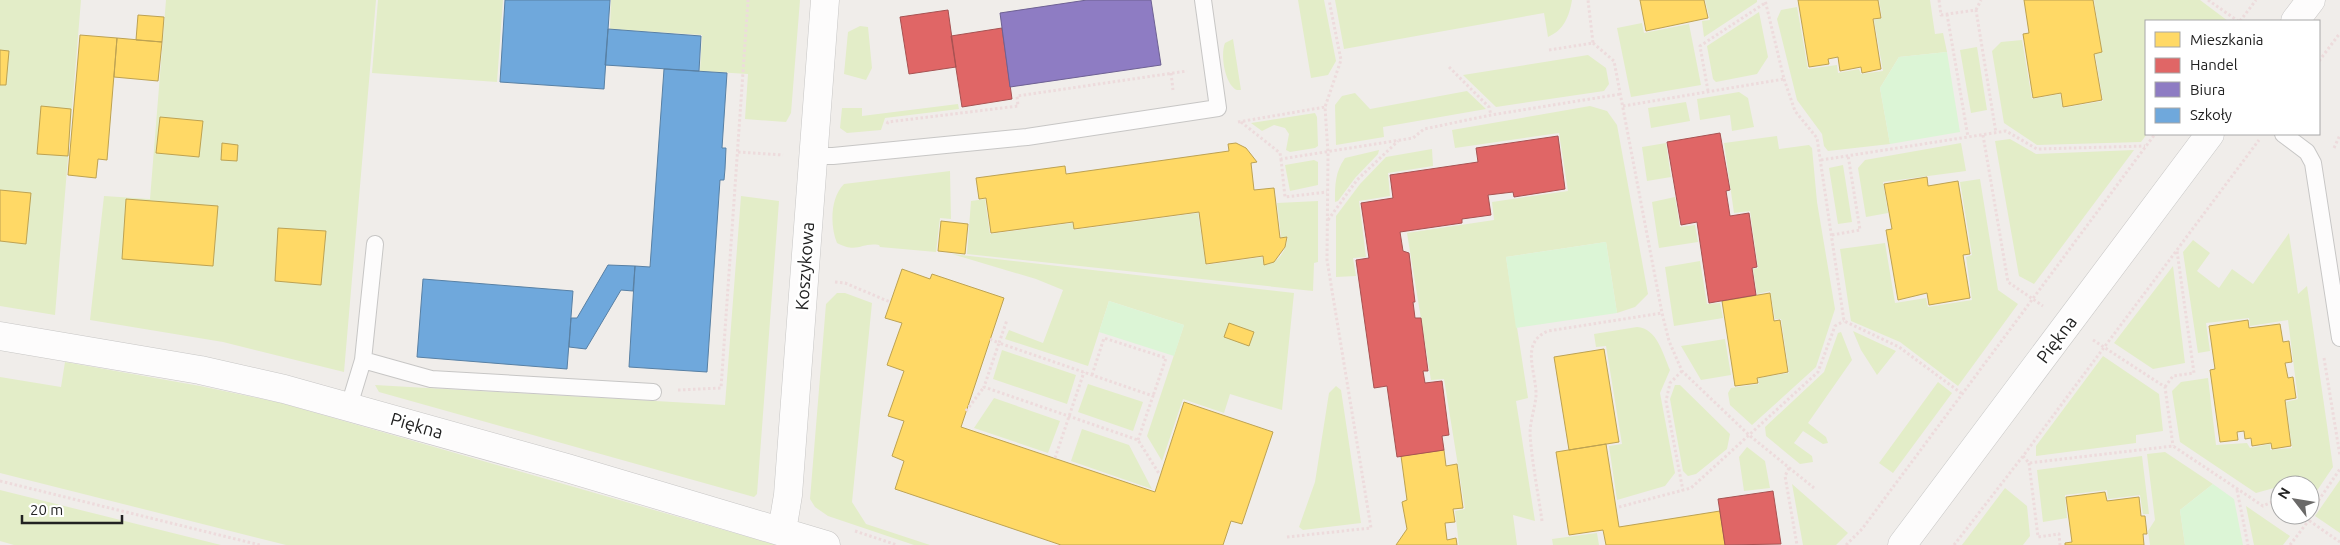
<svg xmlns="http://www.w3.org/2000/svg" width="2340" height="545" viewBox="0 0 2340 545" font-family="Ubuntu,sans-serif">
<rect width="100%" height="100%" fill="#f0edea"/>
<path fill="#e3edc8" d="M0 0H81L55 315 0 306Z
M166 0H376L344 372 223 342 90 320 104 196 150 199Z
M378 0H503L497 82 372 73Z
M611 0H800L791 113 786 122 745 119 748 74 700 71 702 35 610 29Z
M1298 0H1324L1336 61 1328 75 1311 78Z
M1335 0H1572C1569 17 1564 30 1548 37L1544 13 1344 49Z
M1705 0H1757V2L1704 37 1702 21 1710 20Z
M1879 0H1930L1935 34 1943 33 1947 52 1899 57 1880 88 1890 144 1828 151 1824 146 1822 134 1797 100 1777 19 1781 10 1797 7 1808 69 1837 65 1838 73 1859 69 1861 74 1883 71 1874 20 1882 18Z
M2094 0H2200L2228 21H2146L2147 134 2141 142 2037 145 2004 123 1992 51 2001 42 2022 40 2032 99 2060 94 2063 108 2103 101 2095 54 2102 52Z
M1759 12 1768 57 1757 74 1716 82 1713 79 1707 46Z
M1642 23 1644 33 1689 24 1701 85 1631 97 1617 28Z
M860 26 868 27 872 68 866 80 844 74 848 32Z
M1233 39 1241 90H1237C1225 85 1220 55 1225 43Z
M1977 47 1987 110 1971 113 1960 50Z
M1588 55 1606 68 1609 84 1604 91 1496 107 1463 75Z
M1467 91 1486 109 1383 127 1384 137 1336 145 1335 105 1342 96 1355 93 1370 109Z
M1739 92 1748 98 1754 127 1732 131 1730 115 1700 120 1697 99Z
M1686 102 1690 121 1651 128 1648 108Z
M958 104 959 109 885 118 881 130 847 133 840 128 842 108H862V116Z
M1590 106 1607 111 1617 125 1648 294 1635 307 1617 313 1606 242 1506 257 1528 398 1516 401 1535 521 1513 515 1517 545H1459L1455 511 1465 509 1444 379 1431 380 1407 233 1494 220 1492 202 1568 191 1559 133 1455 148 1452 130Z
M1315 113 1317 117 1318 146 1315 148 1290 152 1286 150 1289 134 1285 128 1274 125 1262 131 1251 123Z
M1777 136 1779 149 1809 145 1812 148 1817 202 1835 309 1816 367 1752 425 1730 405 1728 393 1731 388 1759 384 1758 378 1789 373 1781 319H1775L1770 291 1757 294 1753 269 1758 268 1750 211 1734 213 1724 143Z
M2010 139 2036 154 2134 150 2034 284 2019 276 1995 141Z
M1666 143 1671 177 1647 181 1642 147Z
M1961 143 1966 171 1883 182 1888 213 1866 217 1858 168 1865 160Z
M1432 149 1433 166 1388 173 1390 196 1359 201 1366 257 1353 258 1356 276 1336 277V216L1360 184 1386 157Z
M1379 150 1378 154 1355 178 1338 201 1335 202C1335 185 1335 172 1345 158Z
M1314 160 1318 162V185L1290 191 1285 165Z
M1843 165 1852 222 1838 224 1829 168Z
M950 171 951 219 940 218 936 252 880 247 879 245C861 242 858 254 837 243 830 226 830 198 844 184Z
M1980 179 1998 290 2018 304 1958 386 1900 342 1851 321 1840 249 1885 243 1895 303 1926 298 1928 307 1972 300 1966 257 1972 255 1960 182Z
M741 196 779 201 757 494 754 497 379 392 375 385 725 405Z
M1675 197 1680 227 1695 225 1698 242 1659 248 1652 202Z
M985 199 990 234 1073 223 1074 230 1198 213 1206 265 1262 257 1264 265C1280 262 1285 252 1288 237H1281L1277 203 1318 201V262L1314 263 1313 291 967 254 971 201Z
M2289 233 2298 294 2307 286 2333 467 2310 501V485H2280V492L2274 488 2256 493 2180 442 2172 391 2181 382 2208 378 2216 445 2247 443 2250 448 2270 444V450L2292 448 2286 402 2298 399 2288 320 2250 326 2249 318 2206 323 2210 351 2198 353 2183 252 2193 240 2210 253 2197 271 2219 288 2232 269 2253 284Z
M952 254 1294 293 1282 410 1230 394 1224 413 1183 399 1162 461 1147 436 1184 325 1109 301 1088 366 1005 339 1009 330 1043 343 1063 290 1036 279Z
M1700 261 1707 304 1720 303 1723 318 1674 326 1665 267Z
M2173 266 2185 363 2153 369 2114 343Z
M837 293H845L872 303 852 502 866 524 930 545H914L828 516 815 507 810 499 826 304Z
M1637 327C1657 328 1663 354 1670 370L1660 393 1675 473 1665 486 1617 500 1609 446 1622 444 1606 346 1596 347 1594 334Z
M1853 331 1896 351 1877 375 1861 350Z
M1841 332 1852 360 1808 423 1826 437 1828 443 1823 444 1803 431 1794 443 1812 456 1813 462 1800 464 1766 436 1765 427 1824 372 1838 333Z
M1725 339 1731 375 1701 380 1681 346Z
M1002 350 1076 375 1067 404 993 379Z
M2103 356 2159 394 2163 431 2136 435V443L2036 456V446Z
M65 362 200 386 281 403 776 545H286L0 473V377L61 387Z
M1938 382 1952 393 1893 473 1879 463Z
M1088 384 1143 402 1133 431 1078 412Z
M1675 385H1680L1730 434 1727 449 1696 474 1688 476 1683 471 1670 399Z
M1336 386 1341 390 1361 523 1303 530 1299 527 1315 482 1329 393Z
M994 398 1060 421 1048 453 974 428Z
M1082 429 1129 445 1152 489 1071 461Z
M1747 447 1765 461 1770 488 1744 491 1739 457Z
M2165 452 2213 484 2180 510 2185 545H2150L2148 531 2155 520 2147 454Z
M2142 456 2149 514H2143L2140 495 2108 499 2107 490 2065 495 2067 518 2043 522 2037 470Z
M2340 480V533L2315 516Z
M1792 484 1848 533 1836 545H1803Z
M2005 488 2027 506 2030 536 2023 545H1962Z
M0 490 221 545H14L0 541Z
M2246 506 2290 536 2283 545H2254Z
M1597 533 1599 545H1553L1552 539Z"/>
<path fill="#dcf5d6" d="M1947 52 1960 132 1890 144 1880 88 1899 57Z
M1606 242 1617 313 1516 328 1506 257Z
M1109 301 1184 325 1174 356 1099 332Z
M2213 484 2234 499 2243 545H2185L2180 510Z"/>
<path fill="#ffd966" stroke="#bda252" d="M1640 0H1704L1708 18 1646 31Z
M1798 0H1878L1881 18 1873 19 1881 69 1862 73 1861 67 1840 71 1838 57 1828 59 1829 64 1809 67Z
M2024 0H2093L2102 52 2094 54 2102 100 2063 107 2061 93 2033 98 2023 34 2029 33Z
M138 15 164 17 162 42 136 40Z
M80 35 117 38 107 160 98 159 96 178 68 175Z
M117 38 162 42 158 81 114 77Z
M0 50 9 51 6 85H0Z
M41 106 71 109 68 156 37 154Z
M160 117 203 121 199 157 156 153Z
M222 143 238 145 237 161 221 160Z
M1236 143 1246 148 1257 162 1251 163 1254 190 1274 188 1280 238 1287 237 1285 247 1274 262 1264 265 1263 256 1206 264 1199 212 1074 229 1073 222 991 233 986 198 979 199 976 178 1065 166 1066 174 1229 151 1228 144Z
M1927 177 1928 186 1958 181 1970 254 1963 255 1970 298 1929 305 1927 293 1898 300 1886 230 1892 229 1884 184Z
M0 190 31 193 26 244 0 241Z
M126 199 218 206 213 266 122 259Z
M941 221 968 224 965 254 938 251Z
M278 228 326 231 321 285 275 281Z
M902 269 930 279 932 274 1004 298 961 427 1155 492 1184 402 1273 432 1242 524 1231 521 1223 545H1061L895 489 904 461 892 456 904 421 888 416 904 371 887 365 902 323 885 318Z
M1770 293 1774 321 1780 320 1788 372 1757 378 1758 383 1735 386 1722 301Z
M2248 320 2249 328 2280 324 2283 342 2289 341 2292 362 2285 363 2288 378 2293 377 2296 398 2285 400 2291 446 2272 449 2271 443 2252 446 2251 438 2245 439 2244 431 2237 432 2238 440 2220 442 2210 370 2215 369 2209 326Z
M1229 323 1254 332 1249 346 1224 337Z
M1604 349 1619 442 1569 450 1554 357Z
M1606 444 1619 527 1720 511 1725 545H1606L1603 530 1569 535 1556 452Z
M1444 450 1446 466 1457 464 1463 508 1453 509 1455 522 1445 523 1447 540 1456 538 1457 545H1396L1407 529 1402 502 1407 500 1401 456Z
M2105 492 2107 501 2139 497 2141 516H2145L2147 534H2143L2144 545H2065V543L2072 542 2066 497Z"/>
<path fill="#e06666" stroke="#a75252" d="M948 10 956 67 909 74 900 17Z
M1002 28 1012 99 962 107 951 36Z
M1720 133 1730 190 1726 191 1730 216 1749 213 1757 267 1752 268 1756 295 1709 303 1697 222 1681 225 1667 142Z
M1558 136 1565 189 1514 197 1513 192 1488 195 1491 215 1462 219V223L1400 232 1403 251 1409 253 1415 302H1413L1415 318H1421L1428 371H1423L1425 383 1442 381 1449 435 1442 436 1444 450 1397 457 1387 386 1374 388 1356 260 1369 258 1361 203 1393 198 1390 175 1478 162 1476 148Z
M1773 491 1781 544 1725 545 1718 499Z"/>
<path fill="#8e7cc3" stroke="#6e6193" d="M1087 0H1151L1161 65 1010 87 1000 13Z"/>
<path fill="#6fa8dc" stroke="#5880a4" d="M505 0H610L604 89 500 82Z
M608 29 701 36 699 71 605 65Z
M664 69 727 73 722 148H726L725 169 724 180H720L707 372 629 367 635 266 650 267Z
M608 265 635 266 633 291 621 290 586 349 569 347 571 318H577Z
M423 279 573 291 567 369 417 357Z"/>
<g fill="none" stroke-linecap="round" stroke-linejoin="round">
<defs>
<path id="service" d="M2283 134 2307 152 2313 163 2340 338
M813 156H833L1027 137 1218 108 1203 0
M363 360 431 379 653 392
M349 406 363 360 375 244"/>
<path id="minor" d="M2295 21 2311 0
M0 336 200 370 284 389 567 468 826 545
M782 531 788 495 825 0
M1902 545 2210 134"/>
</defs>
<use href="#service" stroke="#c7c6c5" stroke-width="18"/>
<use href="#minor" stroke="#c7c6c5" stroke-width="29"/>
<path stroke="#eddbdc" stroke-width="3" stroke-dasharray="2.5 2.5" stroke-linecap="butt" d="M1939 0 1941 15 1976 10 1996 133
M2208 0 2238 21
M1976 10 1981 0
M1947 14 1968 137
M2240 21 2256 0
M1593 43 1614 61 1662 313
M1549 50 1593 43 1588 0
M2319 61 2340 33
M1449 67 1489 107 1491 115
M1171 73 1173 90
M1784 79 1795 111 1817 138 1844 321 1899 347 1961 393
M1708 91 1700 46 1765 3
M1623 106 1784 79 1765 0
M1238 122 1325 107
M1241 122 1280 153 1281 159 1413 138 1424 129 1491 115 1621 94
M887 124 888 122 1018 106 1017 96 1187 71
M1983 135 2008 282 2043 306
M2334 148 2340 135
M738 152 783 155
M1281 159 1285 197 1327 192
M1821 160 2006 131 2037 149 2145 146
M1328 220 1357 180 1398 141
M1832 235 1860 230 1848 155
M835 282 845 283 890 302
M990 339 999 343 1007 320
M2093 340 2165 387 2173 446
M2324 358 2340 456
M1682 371 1670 383 1666 401 1683 491
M1092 375 1104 338 1166 358 1153 396
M2165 387 2173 376 2194 373 2177 251
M678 390 721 388 748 0
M966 411 984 387
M1138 440 1153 396 999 343 984 387 1138 440 1160 475
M2023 456 2029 463 2173 446 2263 506 2277 500 2280 501
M1055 458 1084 372
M2029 463 2038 537 2059 534 2060 545
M1789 468 1785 476 1797 545
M0 481 260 545
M2237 490 2248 545
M1619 507 1691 488 1818 372 1835 326 1844 321
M2310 513 2340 469
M2301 515 2340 542
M1542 521C1538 492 1532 463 1530 434 1530 421 1535 408 1536 396 1537 373 1519 343 1548 331L1662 313 1669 341 1682 371 1749 435 1814 488
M855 531 897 545
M1287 537 1371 528 1327 260 1328 153 1325 107 1341 60 1329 0
M1846 545 1862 529 2155 134
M1954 545 2023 456 2259 140
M2290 545 2309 520"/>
<use href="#service" stroke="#fdfcfc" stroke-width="16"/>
<use href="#minor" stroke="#fdfcfc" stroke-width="28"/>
</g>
<g text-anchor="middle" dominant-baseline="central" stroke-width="5" stroke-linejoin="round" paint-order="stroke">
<g font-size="18" fill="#222" stroke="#fff">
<text transform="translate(804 266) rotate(-86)">Koszykowa</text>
<text transform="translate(2056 339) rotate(-53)">Piękna</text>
<text transform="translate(417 425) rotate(16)">Piękna</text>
</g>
</g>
<rect x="2145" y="20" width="175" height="115" fill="#ffffff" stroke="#a7a7a7"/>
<rect x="2155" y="32" width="25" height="15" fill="#ffd966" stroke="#a7a7a7"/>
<text x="2190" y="45" font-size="15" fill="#222222">Mieszkania</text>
<rect x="2155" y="58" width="25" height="15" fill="#e06666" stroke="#a7a7a7"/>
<text x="2190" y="70" font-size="15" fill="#222222">Handel</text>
<rect x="2155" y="82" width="25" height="15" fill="#8e7cc3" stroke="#a7a7a7"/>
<text x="2190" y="95" font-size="15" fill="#222222">Biura</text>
<rect x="2155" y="108" width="25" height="15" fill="#6fa8dc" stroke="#a7a7a7"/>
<text x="2190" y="120" font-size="15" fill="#222222">Szkoły</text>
<g transform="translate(2295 500) rotate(301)"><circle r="24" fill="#ffffff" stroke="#a7a7a7"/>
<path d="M0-4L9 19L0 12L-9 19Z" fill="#6a6968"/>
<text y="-8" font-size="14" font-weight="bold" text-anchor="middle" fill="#222222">N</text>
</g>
<path d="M22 515v8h100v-8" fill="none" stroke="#222222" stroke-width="2.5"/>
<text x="30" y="515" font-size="15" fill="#222222" stroke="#ffffff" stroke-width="4" paint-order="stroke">20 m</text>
</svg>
